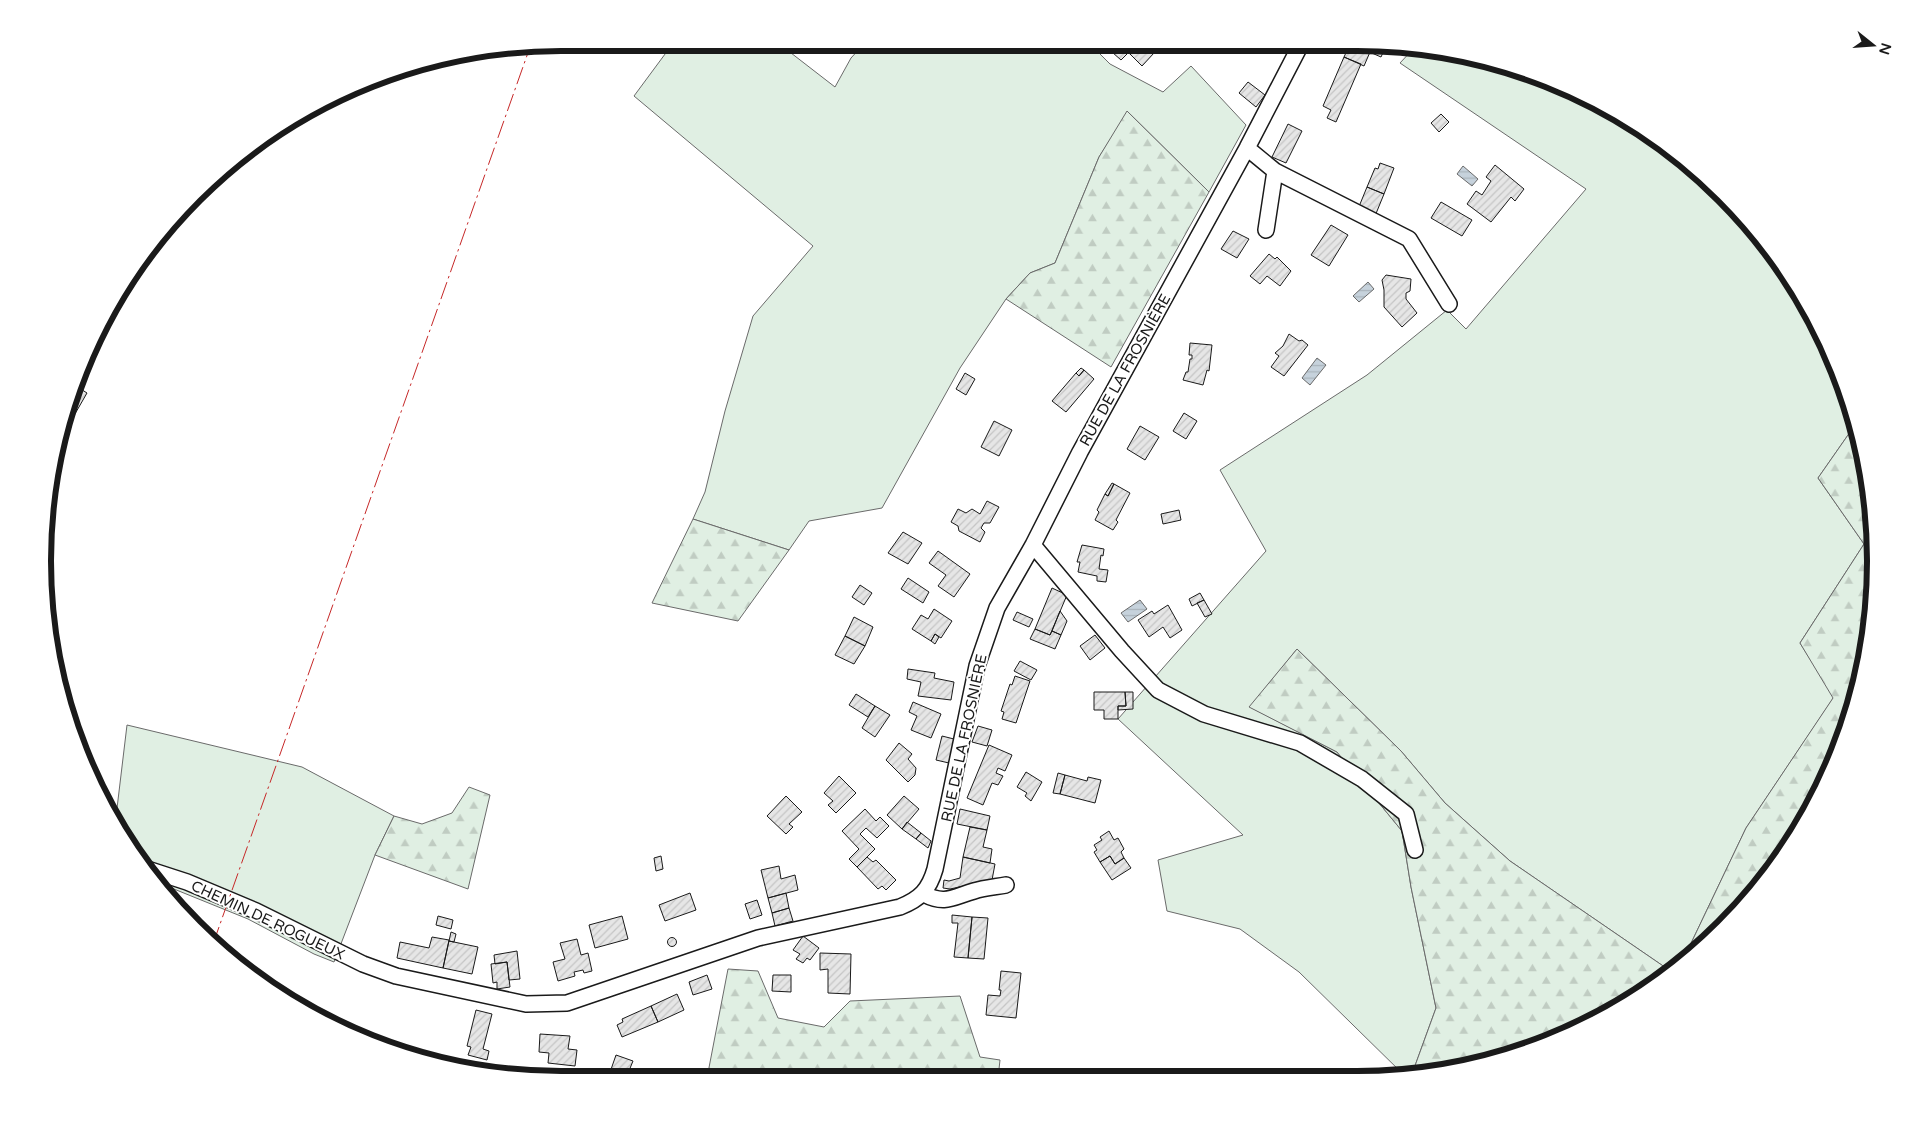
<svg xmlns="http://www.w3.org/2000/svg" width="1918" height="1122" viewBox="0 0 1918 1122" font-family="'Varela Round',sans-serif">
<defs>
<pattern id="forest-firs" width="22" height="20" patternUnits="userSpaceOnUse" patternTransform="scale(1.25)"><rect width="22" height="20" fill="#e0efe3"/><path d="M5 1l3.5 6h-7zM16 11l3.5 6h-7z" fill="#c0ccc2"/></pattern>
<pattern id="water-rules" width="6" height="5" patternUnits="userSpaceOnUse" patternTransform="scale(1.25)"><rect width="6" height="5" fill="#c6d2dc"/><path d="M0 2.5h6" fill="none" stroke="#aab4bc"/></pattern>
<pattern id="building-hatch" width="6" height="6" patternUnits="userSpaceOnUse" patternTransform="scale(1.25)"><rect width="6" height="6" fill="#e6e6e6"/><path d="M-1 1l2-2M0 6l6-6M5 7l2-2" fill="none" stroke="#c5c5c5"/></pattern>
</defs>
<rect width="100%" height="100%" fill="#fff"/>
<path fill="#e0efe3" stroke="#6a6a6a" d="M1091 45 1110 64 1163 92 1191 66 1246 125 1209 192 1128 112 1099 157 1055 263 1030 273 1006 299 960 368 882 508 809 521 789 550 693 519 705 492 725 411 753 316 813 246 634 96 671 46H782L835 87 851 58 862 46Z
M1414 48 1523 70 1645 130 1723 194 1788 273 1836 362 1855 425 1818 478 1864 544 1800 643 1834 697 1746 828 1684 958 1669 970 1510 861 1445 803 1401 751 1297 649 1250 707 1337 752 1402 831 1411 887 1436 1008 1412 1074 1405 1076 1299 972 1240 929 1167 911 1158 860 1243 835 1118 719 1266 551 1220 470 1367 375 1447 310 1466 329 1586 189 1400 63Z
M127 725 302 767 394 816 375 855 334 962 314 954 248 919 169 887 156 884 150 877 115 825Z"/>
<path fill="url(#forest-firs)" stroke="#6a6a6a" d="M1127 111 1209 192 1111 367 1006 299 1030 273 1055 263 1099 157Z
M1855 425 1865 460 1875 561 1866 662 1836 759 1788 849 1723 928 1684 958 1746 828 1833 698 1800 643 1864 544 1818 478Z
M693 519 789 550 738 621 652 603Z
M1297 649 1401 751 1445 803 1510 861 1669 970 1616 1010 1523 1052 1412 1074 1436 1008 1411 887 1402 831 1337 752 1249 707Z
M469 787 490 795 468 889 375 855 394 816 422 824 452 813Z
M728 969 758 971 778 1018 824 1027 850 1001 960 996 980 1057 1000 1060 998 1078H707Z"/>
<path fill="url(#water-rules)" stroke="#6a6a6a" d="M1463 166 1478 179 1472 186 1457 174Z
M1368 282 1374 289 1359 302 1353 296Z
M1317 358 1326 365 1310 385 1302 378Z
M1140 600 1147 609 1128 622 1121 613Z"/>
<path fill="url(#building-hatch)" stroke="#1a1a1a" d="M1350 44 1370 52 1364 66 1344 57Z
M1351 44H1387L1381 57Z
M1104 45H1119L1128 53 1121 60Z
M1119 45H1139L1130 54Z
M1139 45H1144L1154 53 1142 66 1130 54Z
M1344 57 1361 64 1336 122 1327 118 1331 110 1323 106Z
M1248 82 1265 95 1256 107 1239 93Z
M1441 114 1449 122 1439 132 1431 123Z
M1288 124 1302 131 1286 163 1272 157Z
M1380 163 1394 168 1384 194 1367 187 1375 168 1378 169Z
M1495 165 1524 189 1515 201 1511 197 1491 222 1467 204 1476 191 1482 195 1491 181 1486 177Z
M1367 187 1384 194 1375 216 1358 209Z
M1441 202 1472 220 1462 236 1431 218Z
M1331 225 1348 235 1329 266 1311 255Z
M1233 231 1249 239 1237 258 1221 249Z
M1269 254 1275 259 1277 257 1291 271 1280 286 1267 276 1260 284 1250 276Z
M1386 275 1411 279 1410 291 1406 293V299L1417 313 1402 327 1384 307V290L1382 280Z
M1289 334 1299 341 1302 340 1308 345 1284 376 1271 367 1279 356 1275 353 1283 346Z
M1190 343 1212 345 1209 371 1207 370 1203 385 1183 380 1186 372H1188L1190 359H1192V355H1189Z
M1081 368 1084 370 1079 376 1076 373Z
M1084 370 1094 379 1066 412 1052 401 1076 373 1079 376Z
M965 373 975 379 966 395 956 389Z
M76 386 87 393 68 426 62 423Z
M1184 413 1197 421 1186 439 1173 431Z
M994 421 1012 430 999 456 981 447Z
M1140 426 1159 437 1145 460 1127 449Z
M1112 483 1114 484 1108 496 1105 494Z
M1114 484 1130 493 1116 520 1118 522 1113 530 1095 520 1099 512 1097 510 1105 494 1108 496Z
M987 501 999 507 990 523H984L981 528 985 532 980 542 959 531 958 526 951 522 958 509 966 513 972 509 980 514Z
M1179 510 1181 520 1163 524 1161 514Z
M903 532 922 543 908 564 888 553Z
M1082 545 1104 549 1103 556 1101 555 1099 569 1108 570 1106 582 1097 581V576L1078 572 1080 562H1077Z
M938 551 970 574 954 597 938 586 946 575 929 563Z
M908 578 929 592 923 603 901 589Z
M860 585 872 593 864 605 852 597Z
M1052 588 1067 595 1050 635 1035 629Z
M1200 593 1204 600 1192 606 1189 599Z
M1204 600 1212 614 1205 617 1197 603Z
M1168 605 1182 630 1170 638 1163 627 1149 637 1138 620 1152 611 1154 614Z
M934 609 952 621 941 638 935 634 931 641 912 629 921 615 928 619Z
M1060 611 1067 621 1061 635 1052 631Z
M1017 612 1033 619 1029 627 1013 620Z
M854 617 873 627 865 646 845 636Z
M1035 629 1050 635 1052 631 1061 635 1055 649 1030 639Z
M935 634 939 637 935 644 931 641Z
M1095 635 1105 648 1090 660 1080 646Z
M845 636 865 646 854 664 835 655Z
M1020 661 1037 670 1031 680 1014 671Z
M908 669 935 673 934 678 954 682 951 700 918 696 921 682 907 679Z
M1015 676 1030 681 1016 723 1002 719 1004 712 1001 711 1010 684 1012 685Z
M1094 692H1125L1126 706H1118V719H1104V710H1094Z
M1125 692H1133V709L1118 710V706H1126Z
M856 694 875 706 868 717 849 705Z
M913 702 941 714 931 738 911 730 917 716 909 712Z
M875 706 890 715 875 737 862 728Z
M978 726 992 730 987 746 972 742Z
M942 736 954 739 949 763 936 760Z
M899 743 912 754 908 759 916 768 915 775 908 782 886 760Z
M989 745 1012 755 1005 771 998 768 996 773 1003 776 998 785 992 783 983 805 967 798Z
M1026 772 1042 782 1031 801 1025 796 1027 793 1017 787Z
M1058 773 1065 775 1060 794 1053 793Z
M1065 775 1087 781 1088 777 1101 780 1095 803 1060 794Z
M839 776 856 793 836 813 828 805 833 801 824 793Z
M786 796 802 812 789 824 793 827 786 834 767 816Z
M904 796 919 809 902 829 887 815Z
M865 809 876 821 880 817 889 826 877 838 866 828 860 834 875 849 857 867 849 859 859 849 842 831Z
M960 809 990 816 987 830 957 824Z
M907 822 921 833 916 839 902 829Z
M970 827 987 830 983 847 992 849 990 863 963 857Z
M1109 831 1114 840 1118 838 1124 849 1121 852 1124 858 1115 864 1110 856 1100 862 1094 852 1097 850 1094 845 1102 840 1100 837Z
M921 833 931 841 928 848 916 839Z
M661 856 663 869 656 871 654 858Z
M1110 856 1115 864 1124 858 1131 868 1112 880 1100 862Z
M867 857 873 862 876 860 896 880 886 890 882 886 878 889 857 867Z
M963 857 995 864 992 880 950 889 943 888 944 880 949 881 960 878Z
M779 866 781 879 795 875 798 890 768 898 761 870Z
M690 893 696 910 665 921 659 905Z
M786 893 789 908 772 913 768 898Z
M757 900 762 915 750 919 745 904Z
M789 908 793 921 775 926 772 913Z
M952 915 972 917 968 958 954 957 958 923H952Z
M438 916 453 920 451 929 436 925Z
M622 916 628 939 595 948 589 925Z
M972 917 988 918 984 959 968 958Z
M451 932 456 934 454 942 449 941Z
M803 936 819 948 810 960 807 958 803 963 796 959 800 954 793 950Z
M432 937 449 940 443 968 397 958 400 942 429 948Z
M667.5 942a4.5 4.5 0 1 1 9 0a4.5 4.5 0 1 1-9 0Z
M577 939 581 955 588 953 592 971 584 973 583 970 574 972 575 976 558 981 553 962 565 959 560 943Z
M449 941 478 947 472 974 443 968Z
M517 951 520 979 509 980 507 962 495 964 494 955Z
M820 953 851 954 850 994 828 993V969L820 970Z
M507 962 510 987 497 989V982L493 983 491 964Z
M1001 971 1021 973 1016 1018 986 1015 988 995 1000 996 1001 990H999Z
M707 975 712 989 693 995 689 982Z
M773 975H791V992L772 991Z
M677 994 684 1010 658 1022 651 1006Z
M651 1006 658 1022 622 1037 617 1025 623 1022 622 1019Z
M476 1010 492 1014 483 1049 489 1051 487 1060 468 1055 471 1047 467 1046Z
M540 1034 570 1036 568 1049 577 1050 575 1066 548 1063 549 1053 539 1052Z
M616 1055 633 1061 626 1078H608Z"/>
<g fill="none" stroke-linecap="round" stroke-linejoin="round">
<defs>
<path id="minor" d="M1247 148 1275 171 1409 239 1449 304
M1266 230 1275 171
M1033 545 1122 651 1158 690 1204 714 1300 743 1362 779 1406 814 1415 850
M144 868 187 882 256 911 363 964 396 976 526 1004 567 1003 758 938 900 907C920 899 929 890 935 869L977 666 997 608 1033 545 1080 452 1247 148 1301 44
M924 894C945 905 953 897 974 891 984 888 995 887 1006 885"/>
</defs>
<use href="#minor" stroke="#1a1a1a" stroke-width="18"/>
<use href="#minor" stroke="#fff" stroke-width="15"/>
<path stroke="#c62828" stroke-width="1" stroke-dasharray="18 4 2.5 4" stroke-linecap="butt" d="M213 944 530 47"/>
</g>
<g text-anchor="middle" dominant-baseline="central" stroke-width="4" stroke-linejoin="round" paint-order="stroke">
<g font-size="15" fill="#1a1a1a" stroke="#fff">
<text transform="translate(1125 370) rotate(-61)">RUE DE LA FROSNIÈRE</text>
<text transform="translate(964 738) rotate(-78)">RUE DE LA FROSNIÈRE</text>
<text transform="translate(268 920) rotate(25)">CHEMIN DE ROGUEUX</text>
</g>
</g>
<path d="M0 0H1918V1122H0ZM561 51H1357A510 510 0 0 1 1867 561V561A510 510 0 0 1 1357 1071H561A510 510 0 0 1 51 561V561A510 510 0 0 1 561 51Z" fill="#fff" fill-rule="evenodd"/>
<path fill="none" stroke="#1a1a1a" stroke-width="6" d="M561 51H1357A510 510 0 0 1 1867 561V561A510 510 0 0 1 1357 1071H561A510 510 0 0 1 51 561V561A510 510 0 0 1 561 51Z"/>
<g transform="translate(1873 45) rotate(107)" stroke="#ffffff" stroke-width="4" paint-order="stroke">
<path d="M0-4L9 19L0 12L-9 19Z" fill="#1a1a1a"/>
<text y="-8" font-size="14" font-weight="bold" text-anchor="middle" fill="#1a1a1a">N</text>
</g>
</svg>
